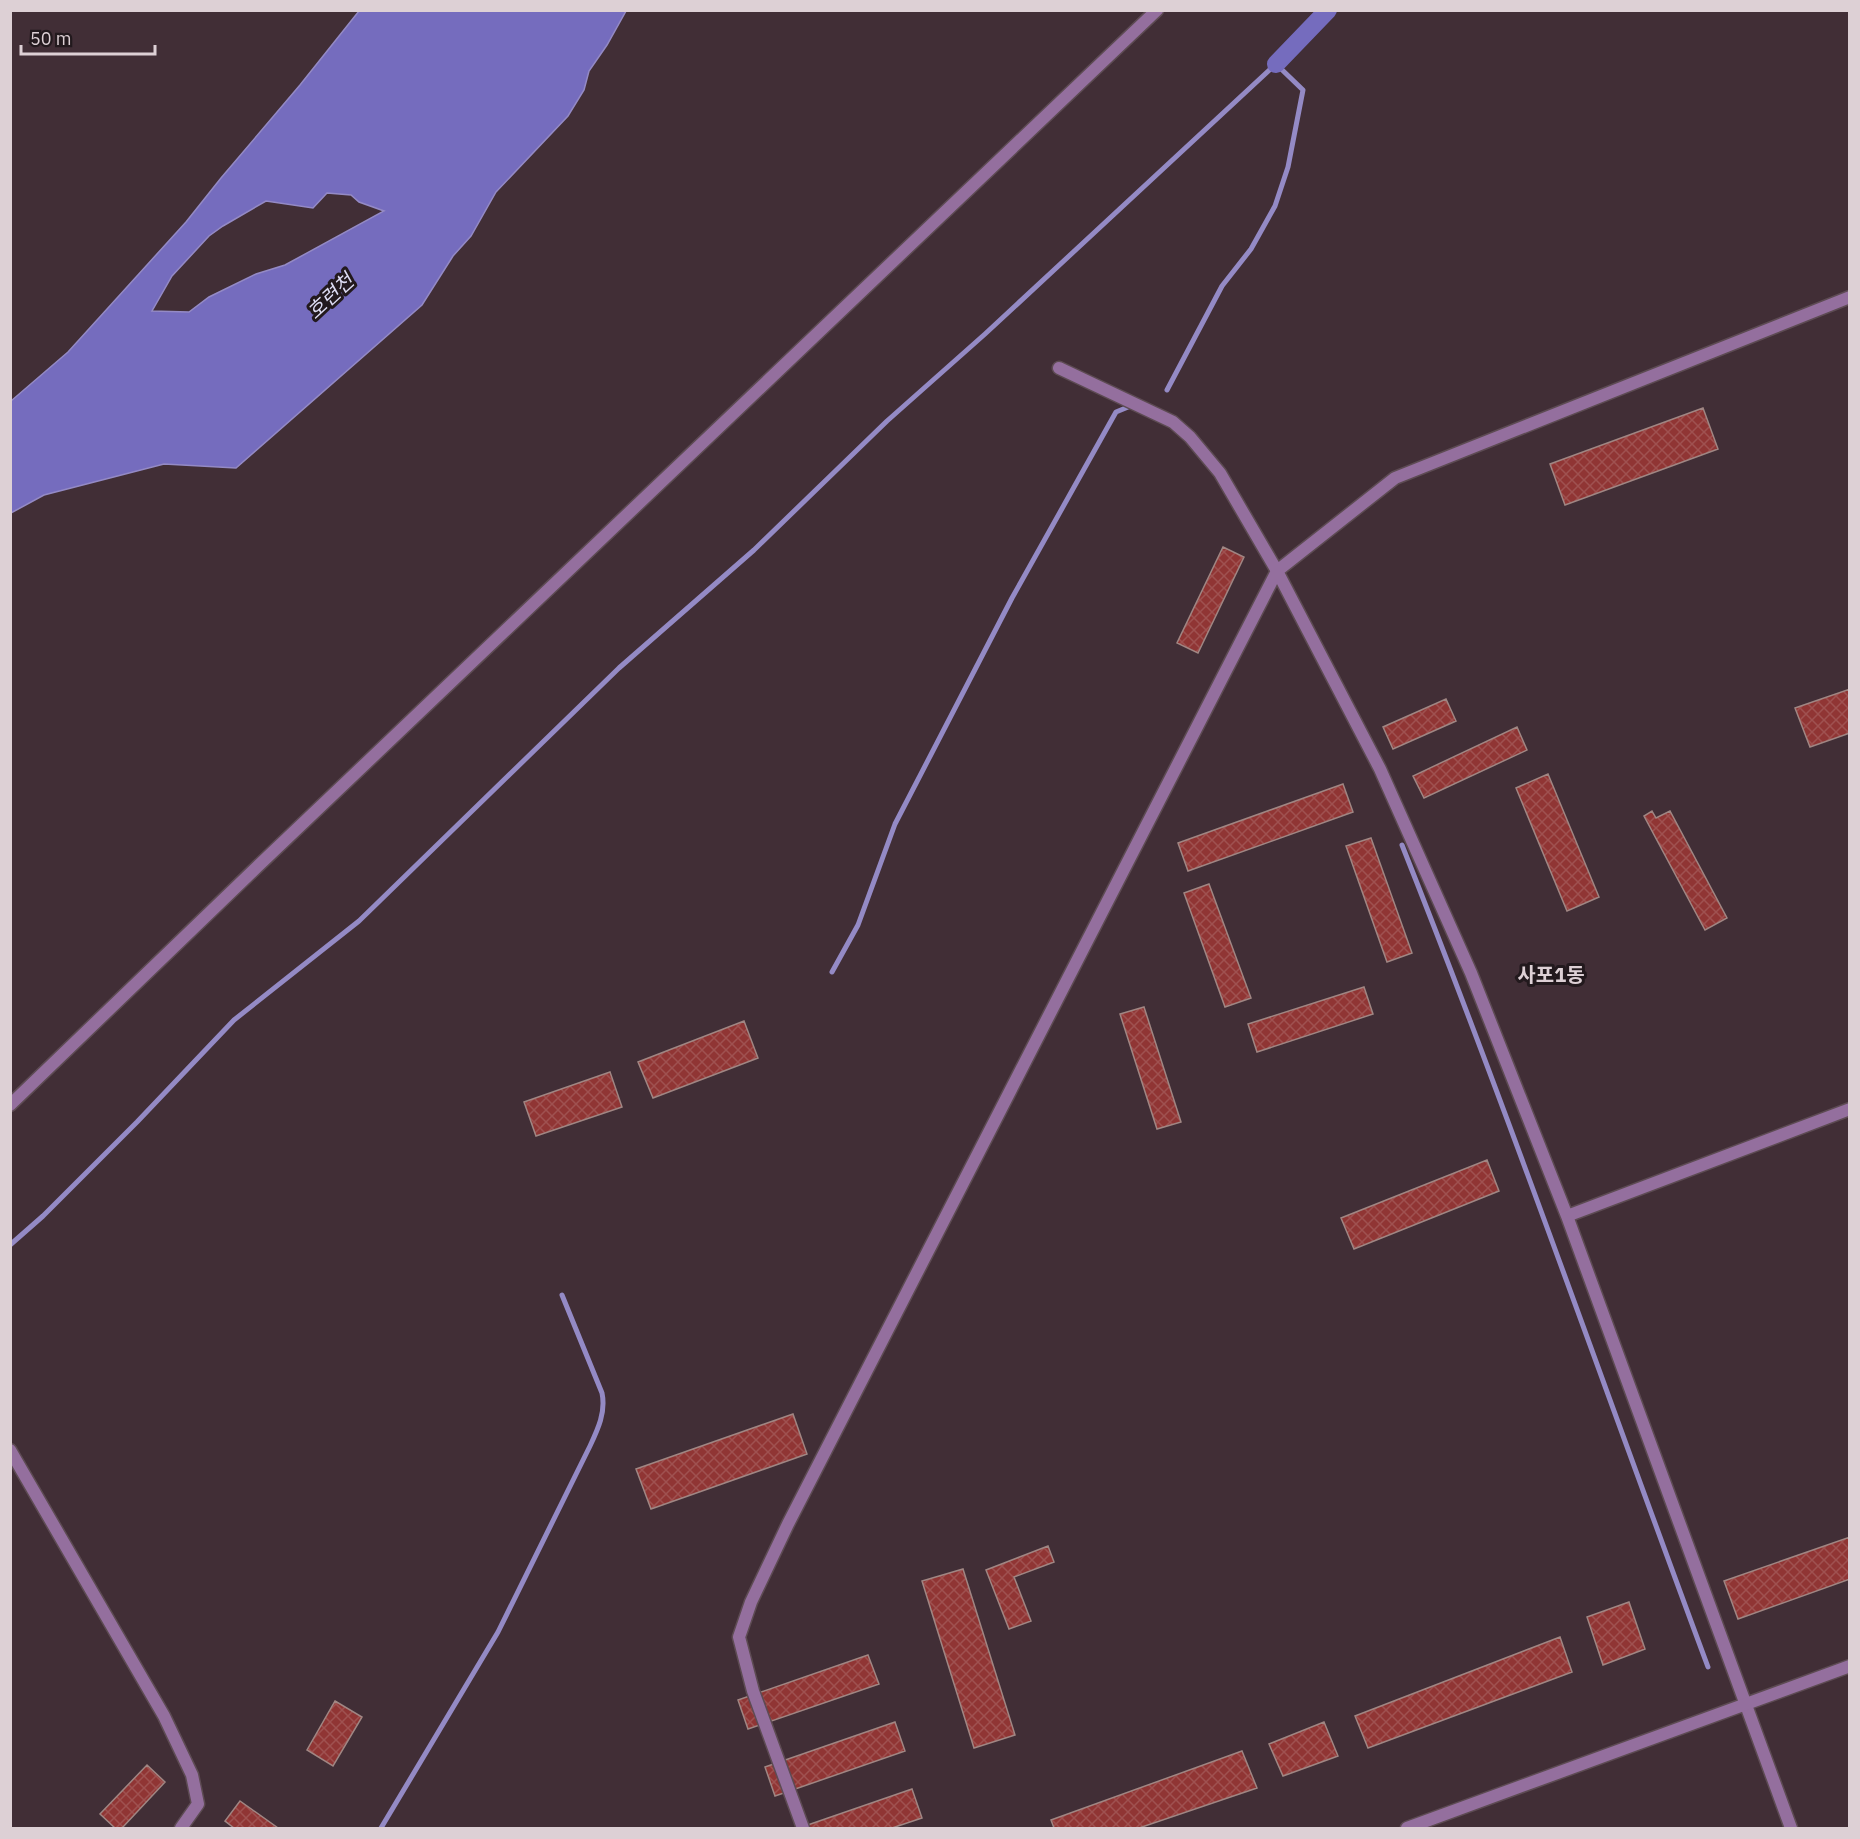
<svg xmlns="http://www.w3.org/2000/svg" width="1860" height="1839" viewBox="0 0 1860 1839" font-family="'IBM Plex Sans','Noto Sans KR',sans-serif">
<defs>
<pattern id="building-cross-hatch" width="8" height="8" patternUnits="userSpaceOnUse" patternTransform="scale(1.5)"><rect width="8" height="8" fill="#903534"/><path d="M0 0l8 8M0 8l8-8" fill="none" stroke="#9f5150"/></pattern>
</defs>
<rect width="100%" height="100%" fill="#412e36"/>
<path fill="#756cbe" stroke="#948ac5" stroke-width="1.5" fill-rule="evenodd" d="M359 11H626L607 45 589 71 584 90 568 116 496 192 471 236 453 256 422 305 236 468 164 464 44 495 11 513V401L68 352 186 222 221 178 300 85ZM327 193 351 195 359 202 384 211 285 265 256 274 209 297 189 312 152 311 172 276 209 236 223 226 266 201 313 208Z"/>
<g fill="none" stroke-linecap="round" stroke-linejoin="round">
<path stroke="#948ac5" stroke-width="5" d="M1402 845C1510 1117 1606 1393 1708 1667
M832 972 858 925 895 824 1012 598 1116 412 1133 405
M10 1245 43 1216 137 1122 234 1020 359 921 619 668 754 550 887 421 985 334 1276 64 1303 90 1288 167 1275 206 1251 249 1222 286 1167 390
M381 1828 498 1632 590 1446C598 1429 606 1412 602 1393L562 1295"/>
<path stroke="#756cbe" stroke-width="18" d="M1276 64 1328 10"/>
</g>
<path fill="url(#building-cross-hatch)" stroke="#a08683" stroke-width="1.5" d="M1703 408 1718 449 1565 505 1550 464Z
M1223 547 1244 557 1198 653 1177 643Z
M1850 689V733L1810 747 1795 708Z
M1446 699 1456 721 1393 749 1383 727Z
M1517 727 1527 750 1424 798 1413 776Z
M1548 774 1599 897 1567 911 1516 788Z
M1343 784 1353 812 1188 871 1178 843Z
M1652 811 1656 818 1670 811 1727 918 1705 930 1644 816Z
M1371 838 1412 953 1387 962 1346 846Z
M1209 884 1251 998 1225 1007 1184 893Z
M1364 987 1373 1014 1257 1052 1248 1024Z
M1144 1007 1181 1122 1157 1129 1120 1014Z
M744 1021 758 1058 653 1098 638 1062Z
M610 1072 622 1107 536 1136 524 1102Z
M1487 1160 1499 1191 1354 1249 1341 1218Z
M793 1414 807 1454 651 1509 636 1469Z
M1850 1537V1579L1738 1619 1724 1581Z
M1048 1546 1054 1562 1014 1577 1031 1621 1009 1629 986 1570Z
M963 1569 1015 1735 974 1748 922 1581Z
M1629 1602 1645 1649 1603 1665 1587 1617Z
M1560 1637 1572 1672 1368 1748 1355 1716Z
M868 1655 879 1684 748 1729 738 1700Z
M335 1701 362 1717 333 1766 307 1750Z
M895 1722 905 1751 775 1796 765 1767Z
M1324 1722 1338 1756 1283 1776 1269 1744Z
M1242 1751 1257 1788 1139 1828H1054L1051 1820Z
M147 1765 165 1782 122 1828H115L100 1814Z
M912 1789 922 1818 892 1828H799Z
M240 1801 278 1828H234L225 1821Z"/>
<g fill="none" stroke-linecap="round" stroke-linejoin="round">
<defs>
<path id="minor" d="M1059 368 1173 422 1190 437 1220 473 1277 571 1380 769 1471 973 1567 1216 1791 1828
M1567 1216 1850 1109
M10 1450 164 1716 192 1775 198 1804 181 1828
M803 1828 753 1691 739 1637 751 1602 788 1524 1277 571 1395 478 1850 297"/>
<path id="tertiary" d="M10 1105 258 866 1157 10
M1407 1828 1850 1666"/>
</defs>
<use href="#minor" stroke="#5d4b53" stroke-width="15"/>
<use href="#tertiary" stroke="#5d4b53" stroke-width="15"/>
<use href="#minor" stroke="#946f9e" stroke-width="12"/>
<use href="#tertiary" stroke="#946f9e" stroke-width="12"/>
</g>
<g text-anchor="middle" dominant-baseline="central" stroke-width="6" stroke-linejoin="round" paint-order="stroke">
<g font-size="20" font-style="italic" fill="#dddcf3" stroke="#22191d">
<text transform="translate(330 296) rotate(-43)">호련천</text>
</g>
<g font-size="20" font-weight="bold" fill="#ddd0d5" stroke="#22191d">
<text x="1551" y="974">사포1동</text>
</g>
</g>
<rect width="1860" height="1839" fill="none" stroke="#ddd0d5" stroke-width="24"/>
<path d="M21 45v9h134v-9" fill="none" stroke="#ddd0d5" stroke-width="3"/>
<text x="30" y="45" font-size="18" fill="#ddd0d5" stroke="#22191d" stroke-width="4.5" paint-order="stroke">50 m</text>
</svg>
